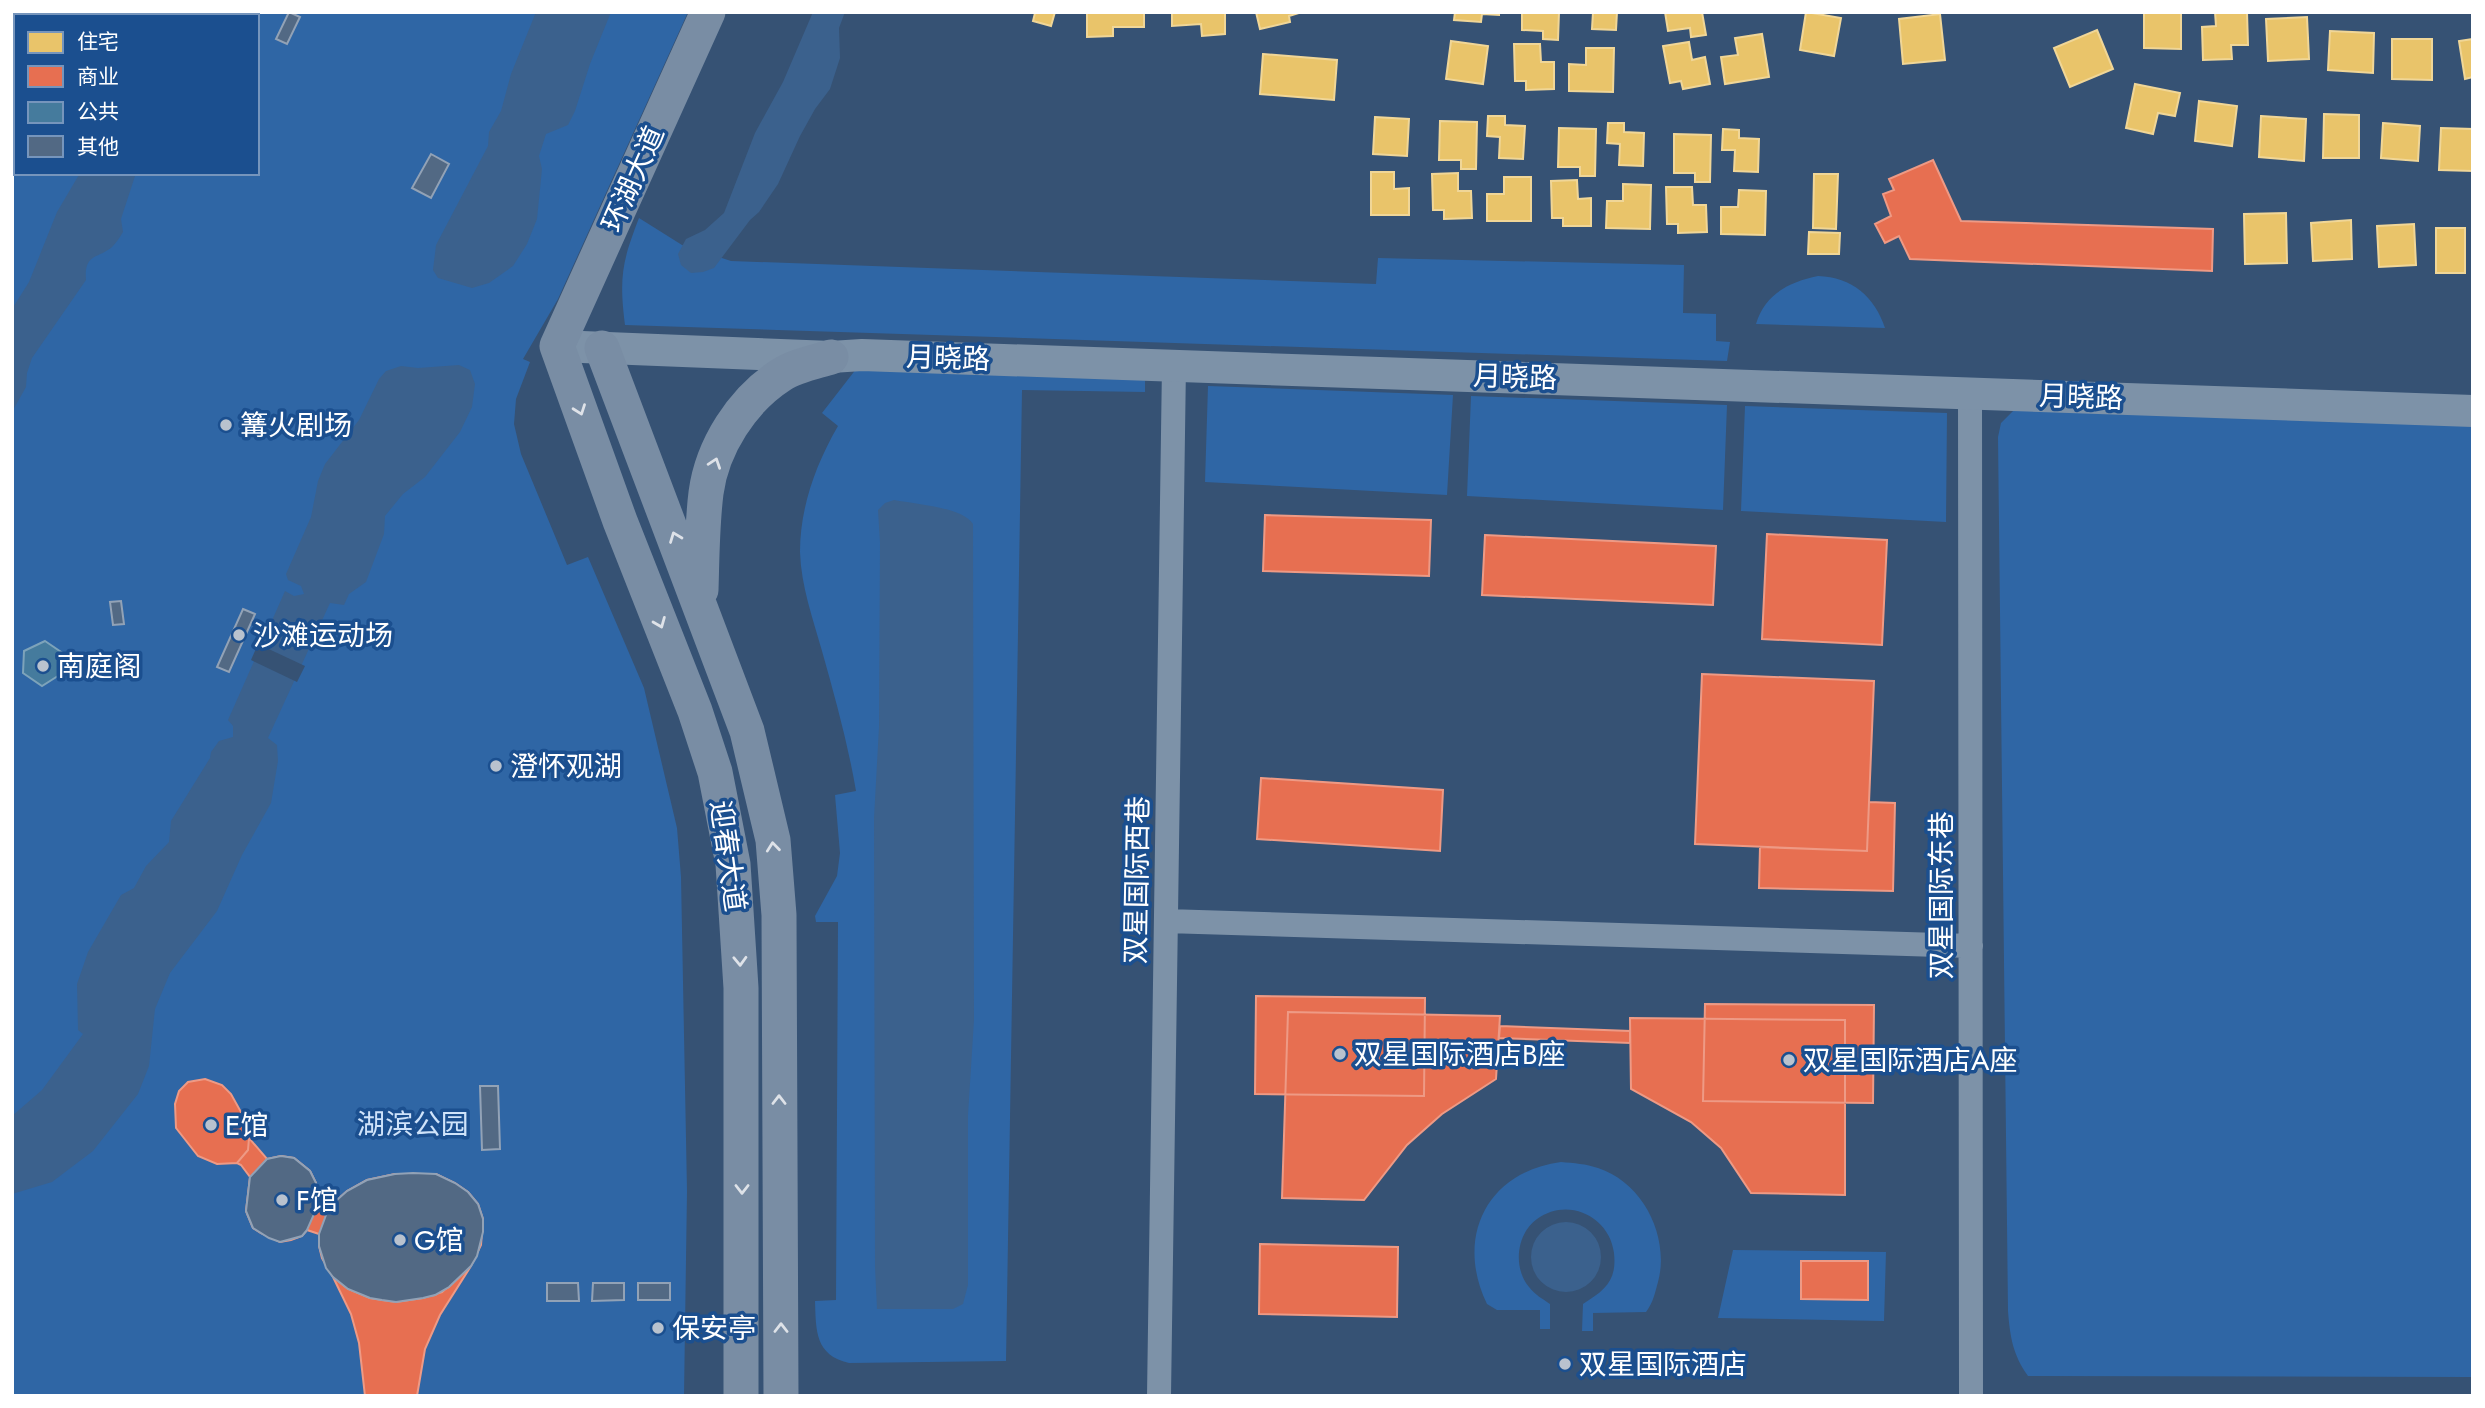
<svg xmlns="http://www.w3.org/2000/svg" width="2485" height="1408" viewBox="0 0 2485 1408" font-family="Jost,'Noto Sans SC',sans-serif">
<rect width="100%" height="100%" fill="#365274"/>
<path fill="#2f66a5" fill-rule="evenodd" d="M12 12H688L558 299 523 359 530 362 516 399 514 424 521 454 567 565 588 557 644 688 677 828 681 877 687 1191 684 1396H12ZM16 16H257V173H16Z
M639 218 682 245 731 261 1376 284 1378 258 1684 265 1683 313 1716 314V341L1730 342 1727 361 625 325C619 277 622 262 639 218Z
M1818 276C1852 277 1875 297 1885 328L1756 324C1765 294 1789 282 1818 276Z
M860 364 1141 375 1145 381V392L1022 390 1006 1361 849 1363C815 1355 816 1331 815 1301L836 1300 838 922H816L815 916 837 876 840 853 835 795 856 791C848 744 835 697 822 651 813 619 801 586 800 552 800 507 816 464 838 426L822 413Z
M1208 386 1453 395 1447 495 1205 482Z
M1471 396 1727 405 1723 510 1467 496Z
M1745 406 1947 413 1946 522 1741 511Z
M2015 409 2473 425V1377L2028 1376C2013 1355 2010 1337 2008 1311L1998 437 2001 423Z
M1561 1162C1574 1163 1586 1164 1598 1168 1644 1183 1670 1238 1658 1282 1655 1293 1653 1303 1646 1312L1593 1313V1331H1582L1583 1304C1605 1290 1617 1281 1614 1253 1610 1217 1568 1196 1537 1219 1516 1234 1513 1268 1529 1287 1535 1295 1543 1299 1550 1304V1329H1540V1310H1497L1487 1304C1455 1238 1486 1172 1561 1162Z
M1733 1250 1886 1252 1884 1321 1718 1318Z"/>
<path fill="#3b618d" d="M536 12H611L590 64 575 111 568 125 546 134 539 156 542 169 537 219 527 244 513 266 489 283 472 288 438 278 433 270 436 245 488 146 489 132 501 111 511 74Z
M813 12H845L839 28 840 58 830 89 815 109 800 136 778 184 759 212 750 220 714 268 703 272 691 273 681 265 678 254 686 239 705 230 724 213 755 133 783 82Z
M80 173H136L121 219 123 232C120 237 116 243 112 247 98 259 84 253 86 280L32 358 27 373 26 387 12 412V309L29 282 57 212Z
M459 365 470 370 475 384 472 407 460 432 425 477 403 494 385 516 384 534 366 582 349 594 344 605 330 603 268 738 277 745 278 761 271 803 242 855 217 911 170 973 155 1009 149 1066 138 1094 93 1151 52 1182 12 1194V1116L42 1090 83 1034 78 1030 77 984 88 952 121 895 134 888 146 866 169 842 171 821 210 758 211 752 219 741 233 737V726L228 720 285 591 294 596 304 594 301 586 288 580 286 574 311 517 318 481 325 464 359 420 379 379 386 371 401 366 418 368Z
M894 500C914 504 963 507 973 524L974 1020 968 1115V1285L963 1304 953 1309H877L875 1267 874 818 879 727 880 543 878 510 885 503Z
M1531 1257a35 35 0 1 1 70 0a35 35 0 1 1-70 0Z"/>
<path fill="#365274" d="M258 644 305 666 297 682 251 660Z"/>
<path fill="#e9c46a" stroke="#f0d697" stroke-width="2" d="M1031 12H1055L1051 26 1033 21 1035 13Z
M1087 12H1144V27H1113V36L1087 37Z
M1172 12H1225V34L1202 36 1201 24 1172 26Z
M1256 12H1302L1289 16 1290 22 1260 29Z
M1455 12H1499V15L1482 14 1481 22 1454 20Z
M1522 12H1559L1558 40 1543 39V31L1522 30Z
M1593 12H1617L1616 30 1592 29Z
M1665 12H1702L1706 35 1691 37 1690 28 1668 31Z
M1806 12 1841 18 1834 56 1800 50Z
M2144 12H2181V49L2144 48Z
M2215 12H2247L2248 45H2231L2232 59 2203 60 2202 27 2216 26Z
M1940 14 1945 60 1903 64 1899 19Z
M2307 17 2309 59 2268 61 2266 19Z
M2097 30 2113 69 2070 87 2054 48Z
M2330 31 2374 33 2373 73 2328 70Z
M1762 34 1769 77 1725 84 1721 57 1738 55 1735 38Z
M2392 39H2432V80L2392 79Z
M2473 39V77L2465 79 2459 41Z
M1451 41 1488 46 1483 84 1446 79Z
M1689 42 1692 60 1705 57 1710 84 1683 89 1681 81 1670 83 1663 46Z
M1514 44H1540L1541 62H1554V89L1526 90V81H1515Z
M1586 48H1614L1613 92 1569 91V64L1586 65Z
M1263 54 1337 60 1334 100 1260 94Z
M2135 84 2180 93 2175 116 2158 113 2153 134 2126 128Z
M2199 101 2237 106 2232 146 2195 141Z
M2324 114 2359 115V158H2323Z
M1488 116H1505V125L1525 126 1523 159 1499 158 1500 137 1487 136Z
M2261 116 2306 119 2304 161 2259 157Z
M1375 117 1409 119 1407 156 1373 154Z
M1440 121 1477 122 1476 169H1461V160H1439Z
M1608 123H1624V132L1644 133 1643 166 1619 165 1620 144 1607 143Z
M2383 123 2420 126 2418 161 2381 158Z
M1559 128 1596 129 1595 176H1580V167H1558Z
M2441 128 2473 129V171L2439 170Z
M1723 129 1739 130V138L1759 139 1758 172 1734 171 1735 150H1722Z
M1674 134 1711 135 1710 182H1695V173H1674Z
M1371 172H1394V189L1409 188V215H1371Z
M1458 173V191H1471L1472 218 1444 219V210H1433L1432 174Z
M1814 174H1838L1836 229 1813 228Z
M1504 177H1531V221H1487V194H1504Z
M1577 180 1578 199 1591 198V226H1563V218H1552L1551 181Z
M1623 184 1651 185 1650 229 1606 228 1607 201H1623Z
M1666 187H1692L1693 205H1706L1707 232 1678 233V224H1667Z
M1739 190 1766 191 1765 235 1721 234V207H1738Z
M2286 213 2287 263 2245 264 2244 214Z
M2351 220 2352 259 2313 261 2311 223Z
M2414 224 2416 265 2379 267 2377 226Z
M2436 228H2465V273H2436Z
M1809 232 1840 233 1839 254H1808Z"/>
<path fill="#e76f51" stroke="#ee9a85" stroke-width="2" d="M1933 160 1961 221 2213 229 2212 271 1910 259 1899 236 1885 243 1875 224 1891 216 1883 194 1894 190 1889 179Z
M1265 515 1431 520 1429 576 1263 571Z
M1767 534 1887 540 1882 645 1762 639Z
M1485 535 1716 546 1713 605 1482 595Z
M1702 674 1874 681 1867 851 1695 844Z
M1261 778 1443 790 1440 851 1257 839Z
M1869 802 1895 803 1893 891 1759 888 1760 847 1867 851Z
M1256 996 1425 998 1424 1096 1255 1094Z
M1705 1004 1874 1005 1873 1103 1703 1101Z
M1288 1012 1500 1016 1496 1079 1442 1114 1407 1145 1364 1200 1282 1198Z
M1630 1018 1845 1020V1195L1751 1193 1721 1148 1691 1122 1631 1089Z
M1500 1026 1630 1031V1043L1499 1038Z
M205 1079 222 1085 231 1094 246 1121 249 1138 267 1159 281 1156 294 1158 310 1171 316 1183 319 1203 329 1207 347 1191 367 1180 395 1174H436L455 1183 468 1192 478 1204 483 1219 481 1245 471 1266 449 1287 435 1295 396 1302 382 1300 370 1298 348 1289 333 1277 322 1258 319 1246V1234L307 1230 302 1236 291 1240 280 1242 261 1233 253 1228 246 1211 250 1177 241 1165 237 1163 217 1164 198 1156 176 1128 175 1104 179 1091 188 1082Z
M205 1079 222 1085 231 1094 246 1121 249 1138 248 1150 237 1163 217 1164 198 1156 176 1128 175 1104 179 1091 188 1082Z
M1260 1244 1398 1247 1397 1317 1259 1314Z
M1801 1261H1868V1300L1801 1299Z
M471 1266 440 1315 425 1349 417 1396H365L359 1343 351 1314 333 1277 348 1289 370 1298 396 1302 423 1298 442 1292Z"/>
<path fill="#457b9d" stroke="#7da3ba" stroke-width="2" d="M45 641 64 654 61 674 42 686 23 673 24 651Z"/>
<path fill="#526984" stroke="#92a2b6" stroke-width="2" d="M289 12 300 17 287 44 276 39Z
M431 154 449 164 431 198 412 188Z
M121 601 124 624 113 625 110 602Z
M243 609 255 614 229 672 217 667Z
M480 1086H498L500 1149 482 1150Z
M281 1156 294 1158 310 1171 316 1183 319 1203 307 1230 302 1236 280 1242 269 1238 253 1228 246 1211 250 1177 267 1159Z
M413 1173 436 1174 455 1183 468 1192 478 1204 483 1219V1232L477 1256 471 1266 449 1287 435 1295 423 1298 396 1302 382 1300 370 1298 348 1289 333 1277 326 1268 319 1246V1234L329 1207 347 1191 367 1180 395 1174Z
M547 1283H578L579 1301H547Z
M593 1283H624V1300L592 1301Z
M638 1283H670V1300H638Z"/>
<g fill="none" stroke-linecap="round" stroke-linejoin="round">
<path stroke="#7d92a8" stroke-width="24" d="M1970 393 1971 1396
M1166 921 1971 946
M1159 1396 1174 365"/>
<path stroke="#7d92a8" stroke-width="32" d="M557 346 831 357 862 355 2473 411"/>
<path stroke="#798da4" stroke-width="35" d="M708 12 557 346 620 521 695 711 715 772 733 864 741 988V1396
M602 348 747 731 773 840 779 915 781 1396
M701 590C702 558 702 525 706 493 712 447 742 400 781 375 795 366 815 362 831 357"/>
</g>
<defs><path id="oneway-chevron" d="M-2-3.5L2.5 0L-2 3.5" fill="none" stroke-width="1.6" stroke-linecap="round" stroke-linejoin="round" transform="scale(1.75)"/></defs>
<g stroke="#dee2e8">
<use href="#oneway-chevron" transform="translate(580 410) rotate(70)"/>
<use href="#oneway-chevron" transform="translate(715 463) rotate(-71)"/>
<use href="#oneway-chevron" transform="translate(675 537) rotate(-111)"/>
<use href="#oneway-chevron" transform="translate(660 623) rotate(68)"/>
<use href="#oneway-chevron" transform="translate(773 847) rotate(-96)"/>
<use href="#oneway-chevron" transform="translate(740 961) rotate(88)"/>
<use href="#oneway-chevron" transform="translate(779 1100) rotate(-90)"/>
<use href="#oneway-chevron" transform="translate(742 1189) rotate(90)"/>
<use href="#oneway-chevron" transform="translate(781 1328) rotate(-90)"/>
</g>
<g fill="#b9c2ce" stroke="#1b4f8f" stroke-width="2.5">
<circle cx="226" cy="425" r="7"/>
<circle cx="239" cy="635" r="7"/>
<circle cx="43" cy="666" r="7"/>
<circle cx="496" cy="766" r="7"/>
<circle cx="1340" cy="1054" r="7"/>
<circle cx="1789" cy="1060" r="7"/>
<circle cx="211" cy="1125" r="7"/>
<circle cx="282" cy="1200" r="7"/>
<circle cx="400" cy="1240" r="7"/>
<circle cx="658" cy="1328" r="7"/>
<circle cx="1565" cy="1364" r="7"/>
</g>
<g text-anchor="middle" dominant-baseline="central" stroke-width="7" stroke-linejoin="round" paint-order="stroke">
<g font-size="28" fill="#fff" stroke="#1b4f8f">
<text transform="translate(633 179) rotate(-66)">环湖大道</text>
<text transform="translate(948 358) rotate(2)">月晓路</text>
<text transform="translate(1515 377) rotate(2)">月晓路</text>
<text transform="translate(2081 397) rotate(2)">月晓路</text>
<text transform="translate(728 856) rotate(82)">迎春大道</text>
<text transform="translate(1137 880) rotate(-89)">双星国际西巷</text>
<text transform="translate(1941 895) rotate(-90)">双星国际东巷</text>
</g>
<g font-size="28" fill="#fff" stroke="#1b4f8f" text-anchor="start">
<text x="240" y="425">篝火剧场</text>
<text x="253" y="635">沙滩运动场</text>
<text x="57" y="666">南庭阁</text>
<text x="510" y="766">澄怀观湖</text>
<text x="1354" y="1054">双星国际酒店B座</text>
<text x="1803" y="1060">双星国际酒店A座</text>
<text x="225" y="1125">E馆</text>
<text x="296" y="1200">F馆</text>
<text x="414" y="1240">G馆</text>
<text x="672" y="1328">保安亭</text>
<text x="1579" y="1364">双星国际酒店</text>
</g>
<g font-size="28" fill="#cfe3fa" stroke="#1b4f8f">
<text x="413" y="1124">湖滨公园</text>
</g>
</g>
<rect width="2485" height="1408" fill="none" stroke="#ffffff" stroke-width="28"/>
<rect x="14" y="14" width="245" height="161" fill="#1b4f8f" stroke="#7695bc" stroke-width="2"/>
<rect x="28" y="32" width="35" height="21" fill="#e9c46a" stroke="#7695bc" stroke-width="2"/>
<text x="77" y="49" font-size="21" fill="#ffffff">住宅</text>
<rect x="28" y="66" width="35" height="21" fill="#e76f51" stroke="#7695bc" stroke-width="2"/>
<text x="77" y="84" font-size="21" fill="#ffffff">商业</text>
<rect x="28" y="102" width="35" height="21" fill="#457b9d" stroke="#7695bc" stroke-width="2"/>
<text x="77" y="119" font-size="21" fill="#ffffff">公共</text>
<rect x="28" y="136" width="35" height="21" fill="#526984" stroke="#7695bc" stroke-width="2"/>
<text x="77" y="154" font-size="21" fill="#ffffff">其他</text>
</svg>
